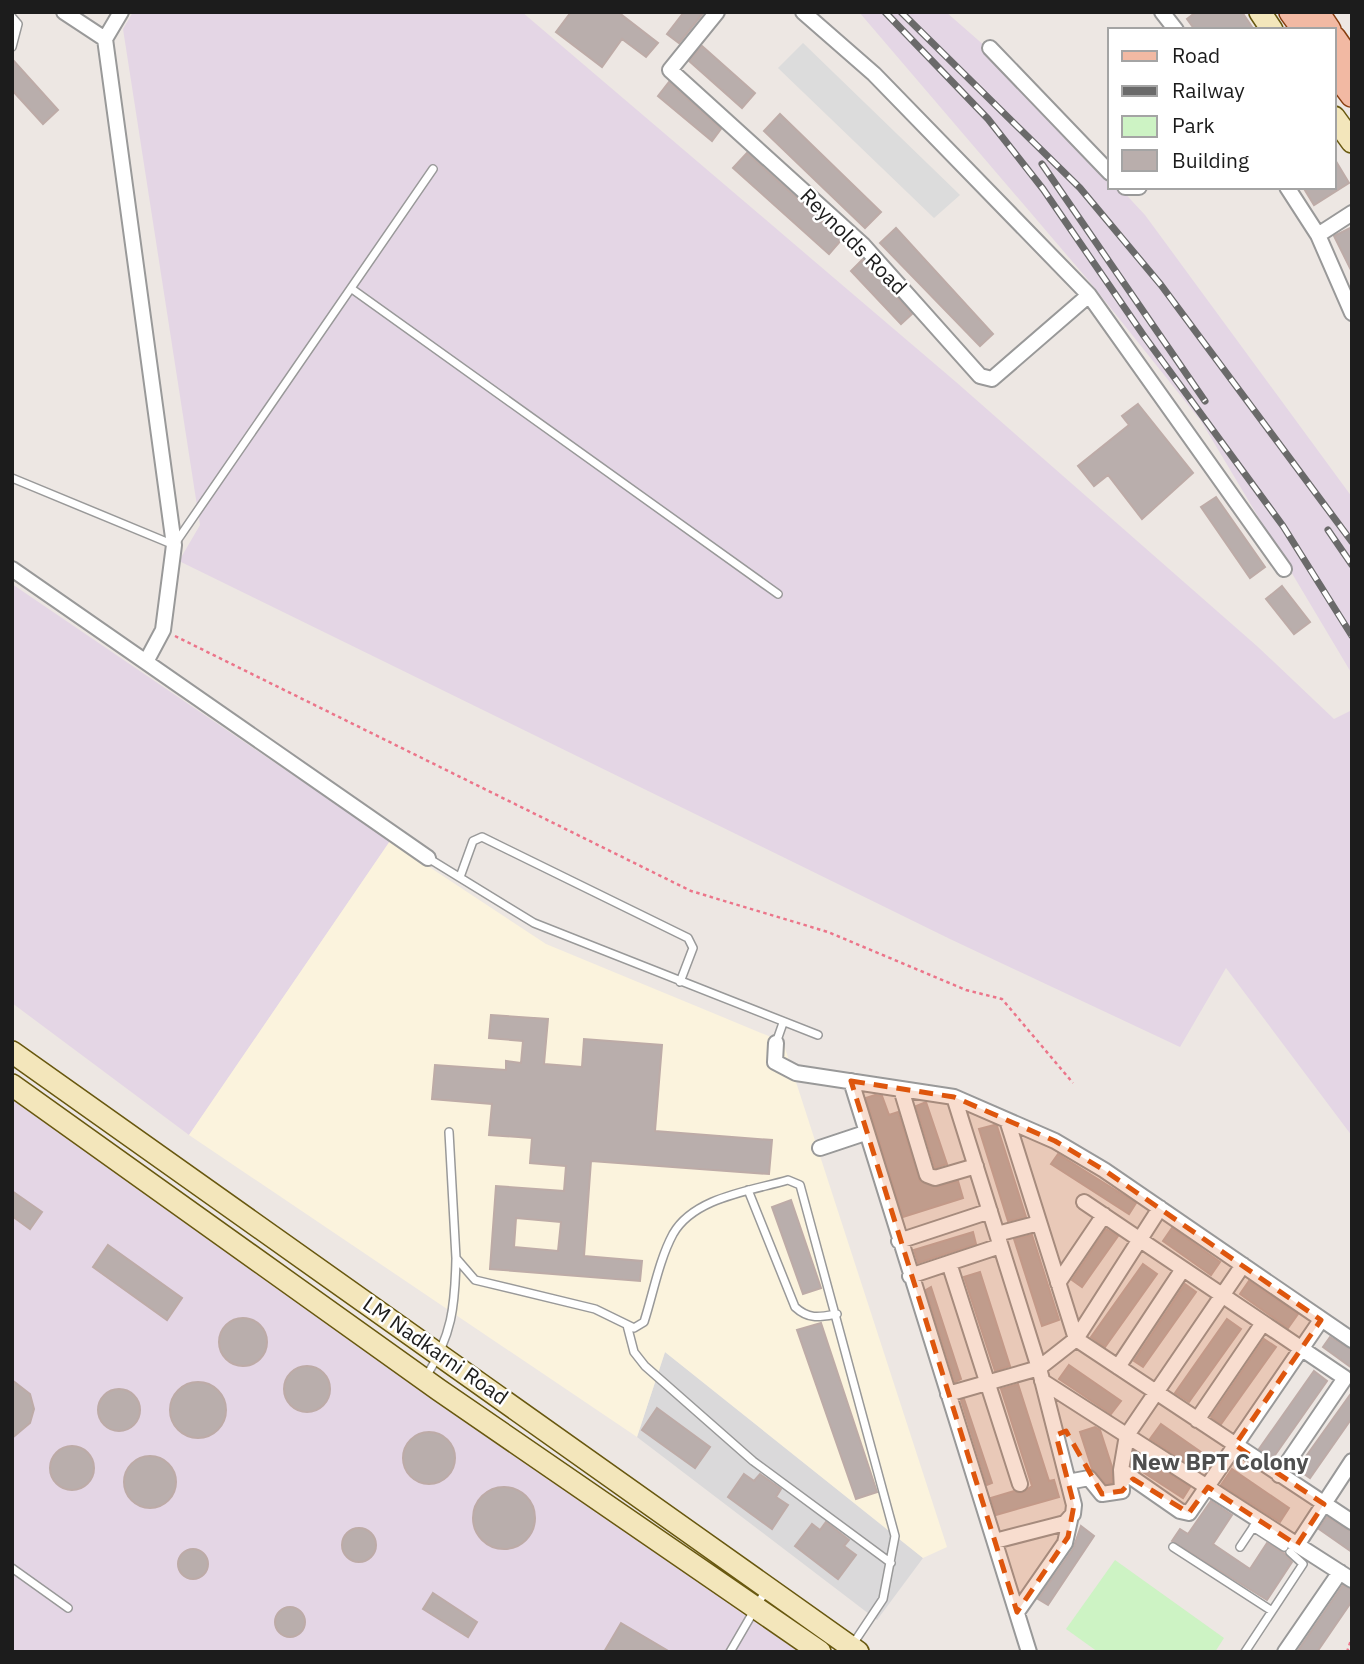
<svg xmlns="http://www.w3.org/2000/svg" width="1364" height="1664" viewBox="0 0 1364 1664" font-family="'IBM Plex Sans',sans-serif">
<rect width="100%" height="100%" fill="#ede7e3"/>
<path fill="#dad9da" d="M665 1352 923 1558 877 1620 637 1437Z"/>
<path fill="#e4d6e5" d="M133 12H522L956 382 1258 647 1334 719 1352 710V1136L1226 968 1180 1047 950 939 179 561 200 525 123 29Z
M859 12H946L994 54 1110 178V187H1119L1145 215 1352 497V674L1201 421 1089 281Z
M12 584 390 841 189 1135 12 1003Z
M12 1091 814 1652H12Z"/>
<path fill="#fbf3dd" d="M390 841 546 944 783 1042 947 1547 923 1558 665 1352 637 1437 189 1135Z"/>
<path fill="#cdf3c4" d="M1115 1560 1224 1638 1215 1652H1098L1066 1629Z"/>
<path fill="#dcdcdc" d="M803 43 960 195 934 218 778 68Z"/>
<path fill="#b9aeac" stroke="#bdaba7" stroke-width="2" fill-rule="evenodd" d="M571 12H618L658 43 646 57 622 39 602 67 556 32Z
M684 12H704L679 43 667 34Z
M1196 12H1242L1254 30H1195L1187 19Z
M702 46 755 93 742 108 689 61Z
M12 59 58 110 43 124 12 90Z
M669 82 721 129 712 141 658 96Z
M780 114 881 212 865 228 764 131Z
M747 153 842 239 829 254 733 168Z
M1334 158 1349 183 1314 205 1303 187H1334Z
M1352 227V272L1334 236Z
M896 228 993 334 980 346 880 243Z
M863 259 912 314 901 324 851 271Z
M1138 404 1193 473 1142 519 1108 475 1094 486 1078 466 1129 425 1122 416Z
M1216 497 1265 567 1250 578 1201 507Z
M1282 586 1310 622 1294 634 1266 599Z
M491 1015 548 1019 544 1064 582 1067 584 1039 662 1045 655 1131 772 1140 769 1174 591 1161 584 1256 642 1261 640 1281 490 1269 496 1186 564 1191 566 1166 530 1163 532 1138 489 1135 492 1104 432 1099 435 1065 506 1070V1061L521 1063 523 1041 489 1038ZM516 1218 561 1222 558 1251 514 1247Z
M875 1095 882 1096 889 1115 898 1112 920 1181 937 1187 958 1181 963 1198 903 1217 866 1098Z
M926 1102 947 1164 935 1168 916 1106Z
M994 1125 997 1126 1026 1217 1008 1221 979 1129Z
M1058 1154 1136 1203 1129 1214 1051 1164Z
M12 1191 42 1212 30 1229 12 1216Z
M791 1200 821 1288 803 1294 772 1207Z
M1172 1228 1220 1262 1211 1275 1163 1241Z
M1106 1229 1118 1236 1082 1287 1072 1280Z
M973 1232 976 1244 918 1263 914 1250Z
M1032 1235 1059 1320 1042 1326 1014 1239Z
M108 1245 182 1298 167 1320 93 1267Z
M1143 1264 1157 1274 1105 1347 1091 1337Z
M980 1272 1010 1366 995 1371 964 1277Z
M1249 1281 1298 1314 1288 1328 1240 1294Z
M1185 1284 1196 1292 1143 1367 1134 1361Z
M931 1287 961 1379 955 1382 926 1290Z
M219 1342a24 24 0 1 1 48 0a24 24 0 1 1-48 0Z
M1227 1319 1241 1329 1189 1402 1175 1393Z
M821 1323 877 1492 856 1499 797 1330Z
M1330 1337 1352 1350V1368L1323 1347Z
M1264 1339 1276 1347 1221 1424 1211 1417Z
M1069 1365 1121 1401 1111 1414 1059 1379Z
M284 1389a23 23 0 1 1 46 0a23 23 0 1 1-46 0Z
M1314 1371 1327 1381 1273 1458 1259 1449Z
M12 1380 30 1394 34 1409 30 1423 12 1438Z
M170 1410a28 28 0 1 1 56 0a28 28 0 1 1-56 0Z
M1018 1384 1049 1481 1054 1480 1059 1497 996 1515 991 1498 1014 1491 1022 1493 1032 1486 1001 1389Z
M98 1410a21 21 0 1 1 42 0a21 21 0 1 1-42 0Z
M1352 1392V1418L1310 1478 1297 1469Z
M964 1399 992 1483 987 1485 961 1400Z
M657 1408 710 1447 695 1468 642 1430Z
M1161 1424 1208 1457 1198 1470 1150 1439Z
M1095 1427 1100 1430 1112 1467V1483L1106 1484 1092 1469 1080 1432Z
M403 1458a26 26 0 1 1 52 0a26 26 0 1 1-52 0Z
M50 1468a22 22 0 1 1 44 0a22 22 0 1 1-44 0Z
M1134 1451 1190 1487 1183 1498 1132 1465Z
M124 1482a26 26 0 1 1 52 0a26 26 0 1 1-52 0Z
M1232 1469 1289 1508 1280 1522 1221 1485Z
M744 1474 754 1481 760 1474 781 1489 776 1497 788 1505 772 1529 728 1497Z
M473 1518a31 31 0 1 1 62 0a31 31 0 1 1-62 0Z
M1211 1501 1232 1515 1213 1544 1250 1569 1267 1543 1284 1553 1292 1562 1267 1600 1172 1541 1180 1529 1188 1534Z
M1327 1517 1352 1532V1552L1319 1529Z
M826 1522 849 1540 844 1546 856 1555 838 1579 795 1546 812 1524 820 1530Z
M1081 1526 1094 1536 1048 1605 1038 1599 1073 1549Z
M342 1545a17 17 0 1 1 34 0a17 17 0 1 1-34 0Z
M178 1564a15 15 0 1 1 30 0a15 15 0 1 1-30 0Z
M1343 1585 1352 1590V1601L1317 1652H1297Z
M433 1593 477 1622 468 1637 423 1609Z
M275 1622a15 15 0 1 1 30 0a15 15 0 1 1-30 0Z
M621 1623 670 1652H604Z"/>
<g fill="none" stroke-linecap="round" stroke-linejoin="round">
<defs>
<path id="lane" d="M12 17 18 24 12 47
M352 289 778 594
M12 478 174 545 433 169
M428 858 534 923 818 1035
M460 877 473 841 482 837 688 938 693 948 680 982
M776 1043 783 1023
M449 1132 456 1258 475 1280 595 1309 634 1328 644 1322C653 1294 659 1260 673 1234 694 1197 751 1191 788 1180L800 1185 895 1536 883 1599 853 1644
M748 1190 795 1307C809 1320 820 1317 837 1314
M627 1325 634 1352 645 1366 753 1461 891 1563
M426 1377C452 1335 455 1307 456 1259
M1253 1527 1284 1547
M1173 1547 1272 1611
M1240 1547 1256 1523
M12 1568 68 1608
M730 1652 766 1590
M1245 1652 1303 1564 1290 1552"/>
<path id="street" d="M64 12 105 39 174 545 163 630 147 660
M717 12 670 70 863 245 980 376 992 379 1089 295
M803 12 874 74 1089 295 1284 569
M1162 12 1176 30
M105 39 121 12
M990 48 1110 173
M1125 187H1139
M1287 187 1318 235 1352 313
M1318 235 1352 213
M12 569 428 858
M776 1043 775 1062 796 1073 954 1097 1055 1141 1104 1170 1352 1340
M851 1081 1029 1652
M901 1089 927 1175 935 1178 976 1166
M954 1097 1039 1368 1074 1505 1073 1514 1065 1523 995 1541
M1007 1120 1076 1339 1352 1522
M820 1148 865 1133
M1084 1202 1345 1378 1279 1475
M997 1234 1039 1223
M899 1241 990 1211
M949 1263 1020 1484
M1243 1265 1127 1435 1121 1470 1180 1511 1189 1513 1321 1320
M910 1276 1000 1246
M1058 1283 1104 1215
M1118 1367 1183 1269
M1042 1381 1352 1580
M948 1394 1039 1368 1076 1339 1160 1208
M1197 1420 1263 1323
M1068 1482 1089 1478 1102 1494 1122 1491 1121 1470
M1297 1545 1352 1461
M1017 1612 1065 1543 1070 1520
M1285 1652 1340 1572"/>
<path id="secondary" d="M1260 12 1272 30
M1334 117 1352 142
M12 1052 858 1652
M12 1085 439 1390 820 1652"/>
<path id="primary" d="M1291 12 1304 30
M1317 12 1329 30
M1334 38 1352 64
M1334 71 1352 95"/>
</defs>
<use href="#lane" stroke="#999" stroke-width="10"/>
<use href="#street" stroke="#999" stroke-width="18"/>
<use href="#secondary" stroke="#68580f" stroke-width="24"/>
<use href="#primary" stroke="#873d0e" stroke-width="26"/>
<path stroke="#ec758a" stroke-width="2.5" stroke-dasharray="3.5 3.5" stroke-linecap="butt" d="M175 636 691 891 828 932 966 990 1002 999 1073 1083
M1347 1652 1352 1637"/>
<use href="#lane" stroke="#fff" stroke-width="7"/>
<use href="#street" stroke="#fff" stroke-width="14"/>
<use href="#secondary" stroke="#f3e6bb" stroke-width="21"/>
<use href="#primary" stroke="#f2b9a3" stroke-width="23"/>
<defs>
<path id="rail" d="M885 12 988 119 1043 189 1144 336 1283 526 1352 636
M901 12 1080 188 1161 285 1352 542
M1042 164 1205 401
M1328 530 1352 565"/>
</defs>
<use href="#rail" stroke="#6a6a6a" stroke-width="7"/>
<use href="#rail" stroke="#fff" stroke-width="4.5" stroke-dasharray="13" stroke-linecap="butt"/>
</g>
<path fill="#de560d" fill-opacity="0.2" stroke="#de560d" stroke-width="5" stroke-dasharray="14 9" stroke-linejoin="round" d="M851 1081 954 1097 1055 1141 1104 1170 1321 1320 1235 1445 1324 1504 1297 1545 1208 1487 1189 1513 1133 1479 1122 1491 1102 1494 1066 1431 1056 1435 1074 1505 1068 1537 1017 1612Z"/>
<g text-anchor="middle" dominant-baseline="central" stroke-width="5" stroke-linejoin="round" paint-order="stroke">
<g font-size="21" fill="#1c1c1c" stroke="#fff">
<text transform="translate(854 241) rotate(45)">Reynolds Road</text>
<text transform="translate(436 1350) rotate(35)">LM Nadkarni Road</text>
</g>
<g font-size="23" font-weight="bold" fill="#4f4f4f" stroke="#fff">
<text x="1220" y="1461">New BPT Colony</text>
</g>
</g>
<rect width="1364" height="1664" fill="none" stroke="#1c1c1c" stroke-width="28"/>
<rect x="1108" y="28" width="228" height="161" fill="#ffffff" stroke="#a4a4a4" stroke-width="2"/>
<rect x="1122" y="51" width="35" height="10" fill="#f2b9a3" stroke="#a4a4a4" stroke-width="2"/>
<text x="1172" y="63" font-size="21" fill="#1c1c1c">Road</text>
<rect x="1122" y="86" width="35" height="10" fill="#6a6a6a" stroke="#a4a4a4" stroke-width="2"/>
<text x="1172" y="98" font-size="21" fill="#1c1c1c">Railway</text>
<rect x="1122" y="116" width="35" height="21" fill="#cdf3c4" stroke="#a4a4a4" stroke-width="2"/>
<text x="1172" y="133" font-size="21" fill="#1c1c1c">Park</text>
<rect x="1122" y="150" width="35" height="21" fill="#b9aeac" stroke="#a4a4a4" stroke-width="2"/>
<text x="1172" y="168" font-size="21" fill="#1c1c1c">Building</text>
</svg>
